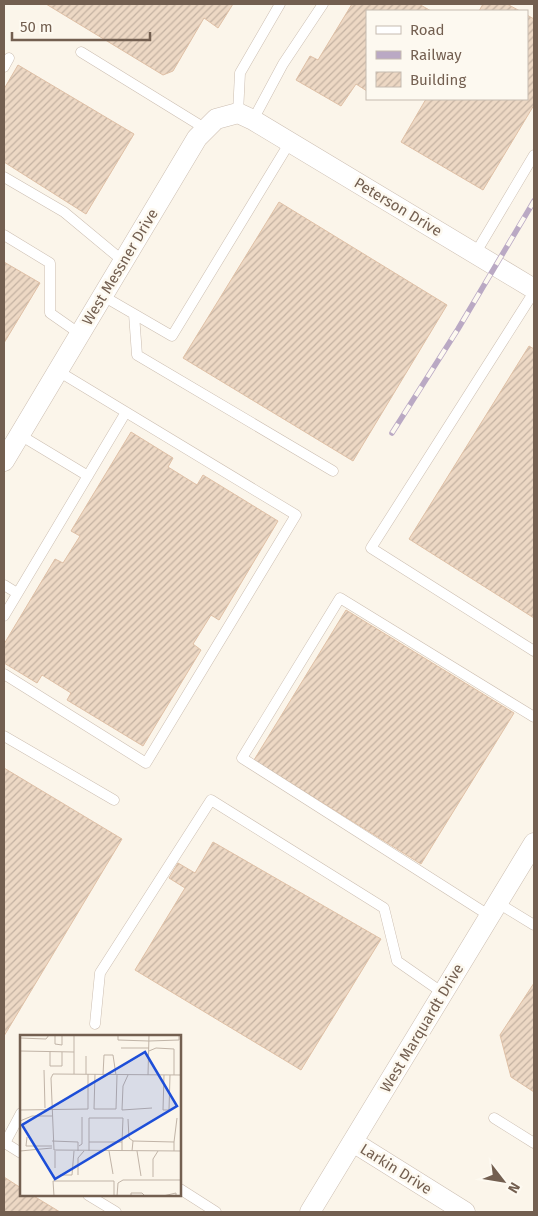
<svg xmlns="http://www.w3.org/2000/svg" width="538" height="1216" viewBox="0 0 538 1216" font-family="'Fira Sans',sans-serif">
<defs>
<pattern id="building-hatch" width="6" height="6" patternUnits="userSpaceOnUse" patternTransform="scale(1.25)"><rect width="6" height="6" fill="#edd8c4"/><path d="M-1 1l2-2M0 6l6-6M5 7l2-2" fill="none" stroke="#c4b2a2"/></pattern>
</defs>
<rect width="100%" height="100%" fill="#fbf5ea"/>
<path fill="url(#building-hatch)" stroke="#dfc0a6" d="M46 4H233L218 28 204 18 173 71 163 75Z
M352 4H419L431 11H367V91L356 84 341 106 296 80 310 56 318 60Z
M483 4H507L520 11H479Z
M527 15 534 19V105L483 190 401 142 426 99H527Z
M18 65 134 134 86 214 4 162V89Z
M279 202 447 305 353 461 183 358Z
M4 262 40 283 4 343Z
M529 346 534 349V618L409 539Z
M131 432 173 458 168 467 197 485 203 475 278 521 219 620 211 615 193 644 201 650 143 746 67 700 71 693 42 675 37 683 4 663V644L55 559 63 563 80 536 71 531Z
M346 610 514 713 421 864 254 760Z
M4 768 122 839 4 1036Z
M213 842 381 939 301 1070 135 970 185 888 169 878 178 863 195 873Z
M534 983V1092L511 1077 500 1035Z
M4 1177 21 1188V1195H32L60 1212H4Z"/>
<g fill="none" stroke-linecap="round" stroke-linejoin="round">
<defs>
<path id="service" d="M81 52 206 129
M4 67 9 58
M238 113 240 73 280 4
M253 120 283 64 323 4
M4 177 64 212 123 261
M4 235 50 263V313L80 334
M475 254 534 155
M534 292 371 548 534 651
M103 296 172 336 290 142
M134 314 137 355 333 471
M20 435 88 476
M4 585 17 593
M4 616 126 412
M4 674 146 763 296 515 58 371
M4 736 114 800
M498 903 534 925
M490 916 242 758 340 598 534 717
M95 1024 100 973 211 800 384 908 397 961 443 993
M21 1113 5 1143 21 1153
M494 1118 534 1143
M180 1189 216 1212
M88 1195 116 1212"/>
<path id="minor" d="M4 461 197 138 216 119 238 113 253 120 534 289
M353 1142 465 1212
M310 1212 534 843"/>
</defs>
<use href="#service" stroke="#ccbeb1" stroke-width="11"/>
<use href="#minor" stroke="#ccbeb1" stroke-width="21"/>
<use href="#service" stroke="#fff" stroke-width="10"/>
<use href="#minor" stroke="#fff" stroke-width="20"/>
<defs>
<path id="rail" d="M392 433 458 329 534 201"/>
</defs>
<use href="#rail" stroke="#baa9c4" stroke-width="5.5"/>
<use href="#rail" stroke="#fdf9f0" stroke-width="4" stroke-dasharray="11" stroke-linecap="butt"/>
</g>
<g text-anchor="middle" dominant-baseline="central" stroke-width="5" stroke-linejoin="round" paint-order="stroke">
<g font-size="15" fill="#735f50" stroke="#fdf9f0">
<text transform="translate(398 207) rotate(31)">Peterson Drive</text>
<text transform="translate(120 267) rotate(-59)">West Messner Drive</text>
<text transform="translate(422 1028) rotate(-59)">West Marquardt Drive</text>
<text transform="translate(396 1169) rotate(32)">Larkin Drive</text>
</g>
</g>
<g transform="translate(20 1035)">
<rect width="161" height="161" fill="#fbf5ea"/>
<path fill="none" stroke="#c1b4a7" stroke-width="1" d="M35 0V9L42 10V0M98 0V5L129 6 159 5V0M0 3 26 4 29 0M101 13H129M0 16 54 17M30 16V31H42V17M129 16 136 13 154 14V40M66 21V39M24 35 25 73M54 39V0M75 39 74 74H96L97 40M83 40 84 20H93L96 40M108 40 103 51 102 75 132 73M128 40 129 0M144 40 143 75H149L150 40M162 40 33 39 31 43 34 115 162 116M0 75 68 74V39M108 84 109 103 113 106M0 86 12 81H32M7 102 6 111H32M32 106 58 107V116M69 107H102V116M154 107 157 83M59 111 62 109V82M0 116 32 113M69 116V83H103L102 107M89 116 93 139M112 116 113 106 154 107V116M117 116 121 141M35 133V116M40 140H52L54 116M58 140V123L64 116M133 142V124L138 116M34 161 33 146H94V161M97 161 98 148 103 145H162M111 161V158H122L125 161M143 161 156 158V161"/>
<path fill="#1d4ed8" fill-opacity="0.15" stroke="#1d4ed8" stroke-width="2.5" d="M125 17 157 71 35 144 2 90Z"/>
<rect width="161" height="161" fill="none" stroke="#735f50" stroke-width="2.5"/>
</g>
<rect width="538" height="1216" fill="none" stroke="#735f50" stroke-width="10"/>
<rect x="366" y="10" width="162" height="90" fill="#fdf9f0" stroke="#c6bbb0"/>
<rect x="376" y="26" width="25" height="8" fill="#ffffff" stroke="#c6bbb0"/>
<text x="410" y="35" font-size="15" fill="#735f50">Road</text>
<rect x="376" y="51" width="25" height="8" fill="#baa9c4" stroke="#c6bbb0"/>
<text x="410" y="60" font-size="15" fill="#735f50">Railway</text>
<rect x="376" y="72" width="25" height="15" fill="url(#building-hatch)" stroke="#c6bbb0"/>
<text x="410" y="85" font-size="15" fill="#735f50">Building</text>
<g transform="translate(503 1181) rotate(121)" stroke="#fdf9f0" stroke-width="4" paint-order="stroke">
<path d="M0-4L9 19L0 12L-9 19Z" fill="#735f50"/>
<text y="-8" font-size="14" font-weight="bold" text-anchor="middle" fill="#735f50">N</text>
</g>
<path d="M12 32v8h138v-8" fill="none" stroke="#735f50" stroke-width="2.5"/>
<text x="20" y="32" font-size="15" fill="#735f50" stroke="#fdf9f0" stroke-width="4" paint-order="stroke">50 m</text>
</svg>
